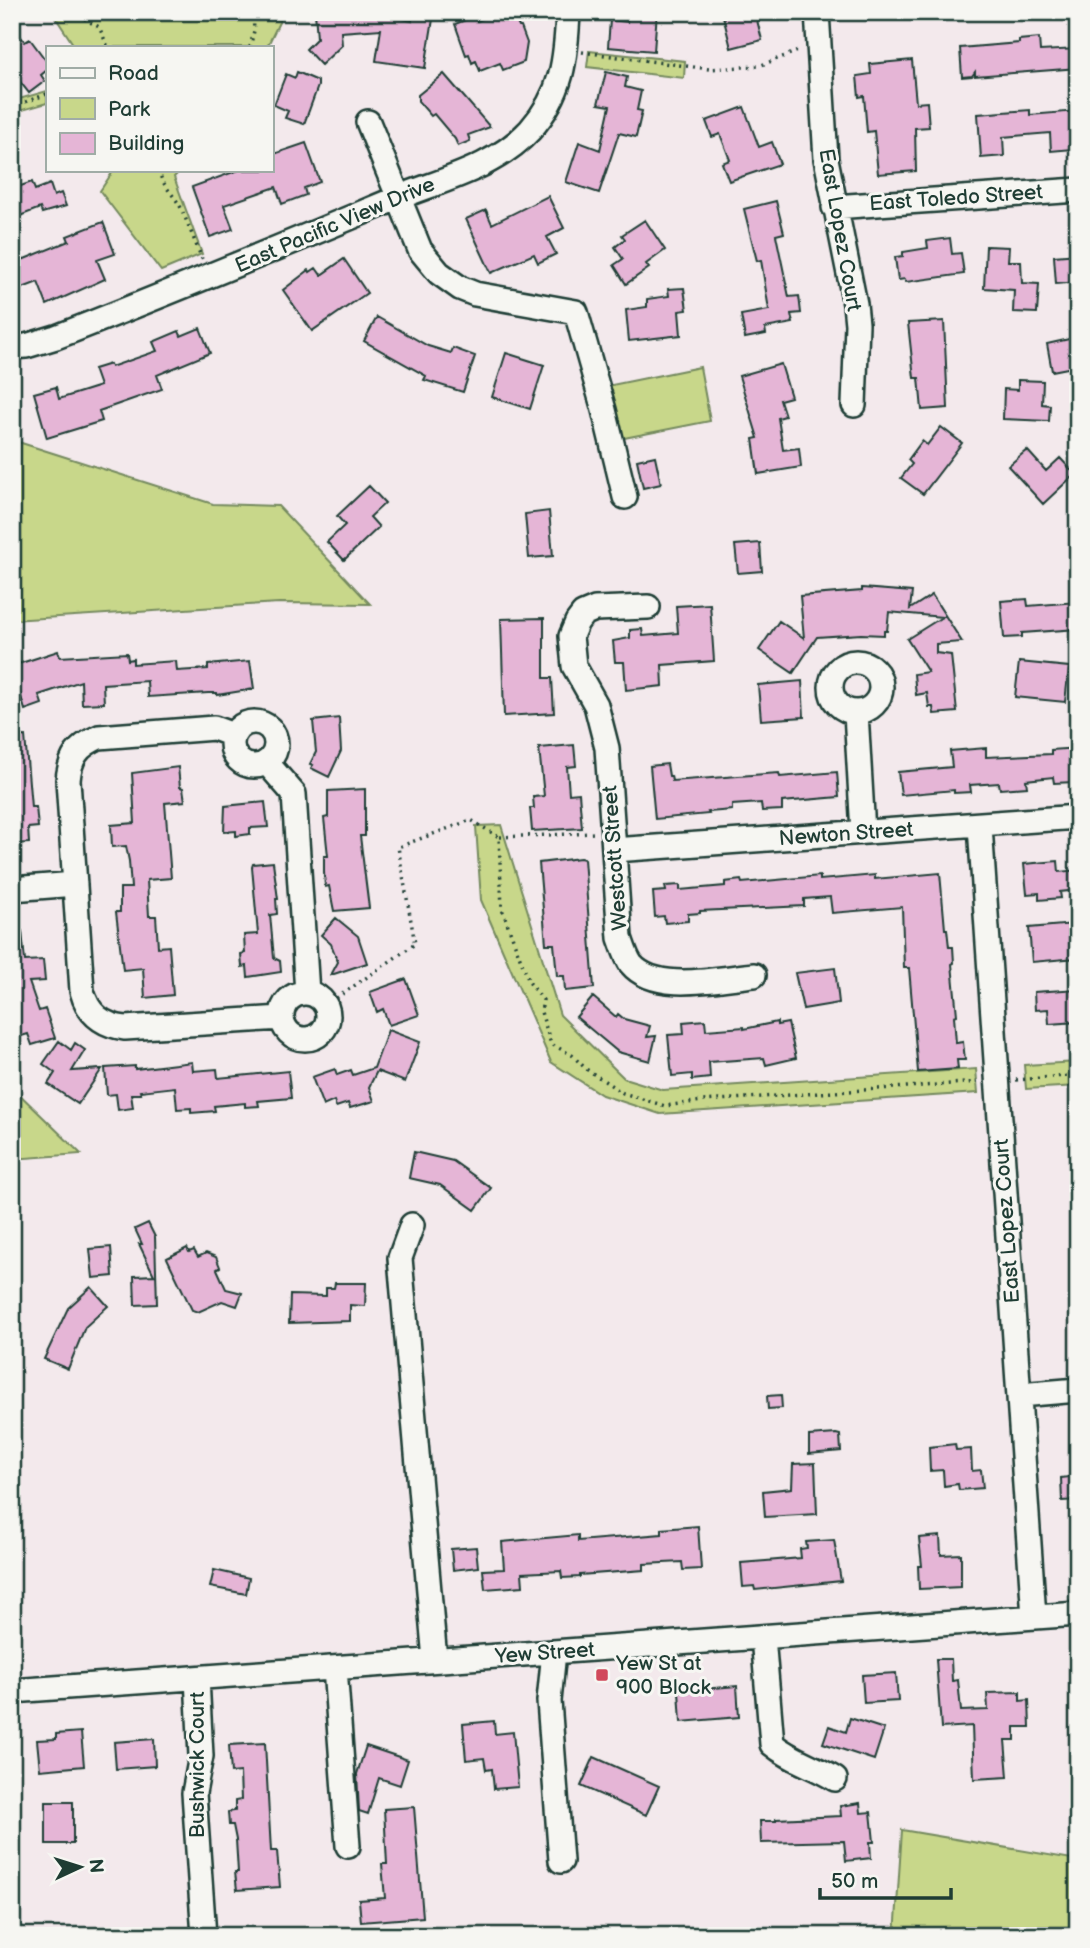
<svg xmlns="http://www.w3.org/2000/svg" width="1090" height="1948" viewBox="0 0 1090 1948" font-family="'Balsamiq Sans',sans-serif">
<rect width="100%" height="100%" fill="#f3e9ec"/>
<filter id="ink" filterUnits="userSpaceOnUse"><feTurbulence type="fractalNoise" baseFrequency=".0143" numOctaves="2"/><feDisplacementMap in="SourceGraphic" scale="14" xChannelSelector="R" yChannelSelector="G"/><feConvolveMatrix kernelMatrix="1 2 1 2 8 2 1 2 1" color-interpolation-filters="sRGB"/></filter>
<g filter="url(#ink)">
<path fill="#c8d78a" stroke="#748a5f" stroke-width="2" d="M52 12H284L267 47H75Z
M589 51 685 61 684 78 587 67Z
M47 91V103L12 113V101Z
M114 170H181L174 177 202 254 161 271 100 191Z
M700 367 710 421 619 439 607 386Z
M12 440 213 504 278 506 370 604 279 603 12 620Z
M501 825 560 1015 624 1078 663 1090 976 1069 978 1093 660 1114 602 1095 551 1062 481 900 476 826Z
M1078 1062V1086L1026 1089 1024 1065Z
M12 1087 81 1154 12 1159Z
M902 1830 1078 1860V1936H895Z"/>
<path fill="#e5b5d6" stroke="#1f3d34" stroke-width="2" d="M315 12H368L412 21V16L433 19 425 68 376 61 381 29 341 32 342 45 321 65 306 49 317 38Z
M501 12 513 14 519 27H521L527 43 524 62 503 70 500 63 480 71 476 61 472 63 469 54 466 55 455 24 473 17 477 21Z
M628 12H657L654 51 608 47 610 20 627 22Z
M722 12H755L762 40 731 48Z
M12 25 25 42 30 39 47 62V70L41 75 45 81 29 93 14 74 19 71 12 63Z
M1039 38 1040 51 1078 49V68L975 76V72L972 76 962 77 960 48 1019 43V40Z
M912 60 916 103 927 102 929 127 915 128 916 171 878 174 874 131 867 132 864 96 859 97 857 76 871 74 870 64Z
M297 72 318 81V86L304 124 285 118 288 111 274 105 286 74 295 78Z
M606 72 627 77 625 87 641 91 637 110 642 111 636 137 619 133 599 193 566 182 579 142 600 150 610 106 598 104Z
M444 74 490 127 468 135 470 141 458 146 455 139 434 114 431 116 418 101V95Z
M744 107 759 147 772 142 780 164 729 181 722 163 730 160 720 134 712 137 706 121Z
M1030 110V115L1078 111V133L1071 134 1072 149 1051 151 1050 133 1003 137 1004 156 981 158 978 114Z
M306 143 320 182 304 188 306 195 282 204 276 187 224 205 233 229 210 237 192 187 239 170H271V155Z
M32 182 35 190 50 184 54 196 61 193 66 206 42 213 40 208 12 219V189Z
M548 196 564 228 547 237 556 254 538 263 534 254 491 273 466 219 486 210 492 224Z
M776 201 784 233 776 235 789 297 799 296 801 313 791 314 793 323 765 328 766 334 745 338 741 315 769 310 761 260 757 261 744 209Z
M645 220 665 250 646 264 649 268 626 284 614 265 623 259 615 247 625 239 622 235Z
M103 222 115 254 97 260 105 279 47 305 38 282 12 292V264L69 241 67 236Z
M950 238 952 254 961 253 964 274 906 282 905 279 898 280 895 257 903 256V252L928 248 927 241Z
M986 246 1009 247 1008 261H1021L1022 283 1039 284 1037 313 1013 312 1014 290 984 288Z
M1078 254V282L1056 284 1054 256Z
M344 259 367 293 312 331 283 290 309 270 310 272 316 268 321 275Z
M684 288 687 310 679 311 681 335 629 341 626 310 647 307V299L669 296 668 289Z
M377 317 428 346 451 353 453 348 475 356 463 392 424 380 426 376 364 341Z
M944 321 948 408 922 410 919 378H914L908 323Z
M200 328 210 353 157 375 162 389 99 411 102 421 47 438 34 393 56 387 59 399 100 386 94 369 110 364 111 367 157 351 153 342 179 331 181 336Z
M1078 337V366L1052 371 1047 344Z
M506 353 544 365 530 409 492 397Z
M781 364 791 397 780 400 785 416 778 418 783 450 799 448 801 467 758 474 753 439 758 438 739 376Z
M1018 380 1043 381 1042 404 1050 405 1049 421 1003 419 1004 389 1018 390Z
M941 427 962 443 923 494 901 478 912 464 908 460 922 441 927 445Z
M1027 450 1046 471 1060 458 1075 474 1043 504 1008 466Z
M655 456 661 484 643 488 637 460Z
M369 486 385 503 370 517 379 527 344 560 327 542 345 525 337 516Z
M549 511 553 556 529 558 525 514Z
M760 543 762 571 738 573 735 545Z
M862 588 912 592 910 609 932 595 962 642 936 644V653L951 655 957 712 934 714 933 707H929L927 693 916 695 914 674 928 672 907 639 942 617 889 612 887 631H884V635L861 634 817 637 793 673 759 650 779 621 804 638 800 596 862 591Z
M1027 599 1028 606 1077 602 1078 629 1022 633V637L1004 638 1001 601Z
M710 604 714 661 662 665 663 686 626 690 624 662H615L613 641 630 638V630L642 629 643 636 678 633 676 606Z
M544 618V678H552L554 713 504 716 501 619Z
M58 651 60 657 127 653 128 660 133 659V664L176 661 177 671 208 669V665L250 661 254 689 217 695V693H208L148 697 147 681 103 684 104 703 82 704 81 681 39 695 42 704 25 710 12 666Z
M1019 662 1069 667 1065 702 1015 697Z
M802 681 804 717 761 720 758 685Z
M339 718 341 751 329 777 311 768 313 765 310 764 316 752 313 721Z
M25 736 31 807H36L38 827 28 828 29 843 12 844V737Z
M574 745 576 766 567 767 569 794 579 793 582 828 532 831 530 808H534L533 797 544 796 539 748Z
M986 748V757L1051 754V750L1078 748V778H1074V782L1054 783 1053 777 1026 780 1027 787 1000 789 999 783 970 785 971 792 954 793V790L901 795 898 772 952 767 950 751Z
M667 764 669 776H671L672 781 779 773 780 777 837 772 839 797 782 802V810L762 811 761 803 732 805V810L708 812 709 814 655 819 650 766Z
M178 767 180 787 183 788 185 801 165 803 171 878 147 880 149 916H156L158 947 169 946 173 995 145 998 143 968 123 970 116 912H120V888H131L129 861 126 846 112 847 111 825 135 823 132 773Z
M365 789V836H360L369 908 334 911 329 886 325 887 324 872V856H328L324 818 328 817V791Z
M265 802 268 827 250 828V834L236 836V831L224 832 225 806Z
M580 858 584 859 594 988 565 991 564 976H557L554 944H546L539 863Z
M1058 861 1059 872 1078 870V890L1060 892 1061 898 1039 900V893L1027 894 1024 864Z
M273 862 278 899H276L277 914 270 915 274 958 280 961 281 972 248 977 247 966 242 967 241 954 245 953 244 935 258 934 252 867 253 864Z
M940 873 945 929H947L949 947H953L954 963 952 964 957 1015 954 1016 956 1043 963 1042 965 1060H957L958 1069 918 1072 909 968H904L902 907 832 913 830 897 804 899V906L700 911V913L688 914V921L665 923 664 916 655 917 653 892 666 891 665 886 680 885V890L725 886V882L741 880 742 883 820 876V880L875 875V879Z
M336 918 358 936 367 963 331 975 338 962 331 944 321 935Z
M1074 924 1077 958 1032 962 1029 928Z
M22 931 25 961 43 960 45 981 29 982 39 1011 45 1009 55 1038 32 1045 28 1034 12 1039V932Z
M835 968 839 1003 803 1009 795 973Z
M406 979 419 1015 389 1025 383 1009 377 1012 370 992Z
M1078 989V1022L1049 1024 1048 1009 1035 1010 1034 992Z
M593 997 616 1017 618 1014 624 1019 650 1026 647 1037 656 1036 650 1061 618 1052 576 1017Z
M705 1020 706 1030 744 1027V1029L777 1022V1025L788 1023 796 1058 766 1065 764 1058 709 1062 710 1078 692 1080V1074L672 1076 668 1035 684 1034 683 1022Z
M388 1030 420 1042 405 1082 377 1071 369 1087 374 1101 350 1108 348 1103 336 1107 334 1101 323 1106 312 1077 335 1069 337 1075 351 1070 353 1075 374 1068Z
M59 1041 71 1050 75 1043 85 1050 72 1071 102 1069 78 1104 48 1084 55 1073 43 1064Z
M192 1062 193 1071 217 1069 218 1078 288 1071 291 1098 258 1101 259 1106 245 1107V1103L214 1106 215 1111 191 1113V1108L177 1109 175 1087 140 1091 141 1094H131L133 1108 118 1110 116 1094 107 1095 105 1068 135 1066V1069Z
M414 1152 453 1161 491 1188 475 1210 440 1185 409 1178Z
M148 1223 155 1237 157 1304 135 1305 134 1276 154 1275 139 1244H142L135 1229Z
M111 1247 113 1276 93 1278 90 1249Z
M187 1248 189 1252 194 1250 198 1257 206 1253 216 1257 220 1267 217 1269 226 1289 242 1293 237 1306 222 1301 198 1312 192 1310 167 1258Z
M335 1283H366L365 1306 350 1305V1321L289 1323 290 1295 326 1296V1288H334Z
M91 1287 108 1306 85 1327 68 1369 44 1359 68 1308Z
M781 1395 782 1408 768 1409 767 1396Z
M836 1434 840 1435 841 1451 809 1454V1436Z
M955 1444 956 1450 971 1449 972 1471 981 1470 983 1488 959 1490 958 1484 944 1486 943 1470 930 1471 929 1447Z
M815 1463 817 1514 765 1517 763 1491 792 1488 793 1464Z
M1078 1476V1500L1062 1501 1061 1478Z
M698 1526 701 1569 683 1570 682 1562 644 1564V1570L580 1575V1577L562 1578 561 1571 522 1573 523 1586 485 1589 483 1570 504 1569 502 1542 578 1535V1541L662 1534V1529Z
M940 1536 941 1555 961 1554V1587L919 1589 918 1566H922L919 1538Z
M834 1540 841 1581 755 1590 754 1586 743 1587 741 1563 801 1558 800 1549 807 1548 806 1542Z
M476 1547 478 1567 453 1570 451 1549Z
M214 1570 249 1578 246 1594 210 1587Z
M936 1659H951L952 1681 958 1680 961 1711 988 1710 987 1693 1020 1692V1701L1029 1700 1030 1727H1015V1740H1005L1008 1777 974 1779 972 1726 941 1728Z
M896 1673 898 1701 864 1703 862 1675Z
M737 1686 739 1717 681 1722 679 1691Z
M850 1718 884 1729 874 1760 823 1743 829 1726 846 1732Z
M494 1721 495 1734 513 1732 518 1787 494 1789 492 1769 486 1770 484 1758 466 1760 463 1724Z
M81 1732 84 1766 40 1770 37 1740 56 1739V1734Z
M154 1739 155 1766 116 1769 114 1742Z
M265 1743 271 1851H277L280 1887 237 1890 235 1872H238L236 1840 233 1825H229L228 1812 235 1811V1801L241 1800 240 1772 231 1773 229 1745Z
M366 1746 408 1760 400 1785 379 1778 368 1814 359 1811 357 1774Z
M594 1757 659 1786 646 1815 581 1786Z
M46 1802H73V1844H46Z
M860 1803 861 1813 871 1812 874 1842H870L871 1858 846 1861 844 1841 761 1843 760 1821H776V1819L841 1816 840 1806Z
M414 1807 423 1917 361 1922 359 1900 385 1898 382 1864H387L384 1809Z"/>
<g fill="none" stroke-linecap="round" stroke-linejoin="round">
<defs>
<path id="minor" d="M817 12 826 159 855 304 857 324 854 405
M368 122 420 250 439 273 460 288 475 294 576 312 604 410 625 497
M834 207 1078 190
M12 347 26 346 56 337C170 293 282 246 395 199 441 180 495 168 530 130 563 93 566 59 568 12
M648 607 595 609 583 614 577 622 571 636 574 666 596 705 607 748 620 938C623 946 626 957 631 964 656 994 719 978 754 975
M831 687a25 25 0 1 1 50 0a25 25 0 1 1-50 0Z
M856 713 863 832
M232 744a22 22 0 1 1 44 0a22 22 0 1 1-44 0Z
M233 735 214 728 99 737C78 746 70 757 68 780L82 991C88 1014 102 1025 125 1028L282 1018
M267 763 294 794 307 993
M980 826 1034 1617
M614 850 1078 817
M12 889 75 884
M282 1016a23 23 0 1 1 46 0a23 23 0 1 1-46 0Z
M412 1225 400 1258 435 1660
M1019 1395 1078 1390
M763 1637 772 1744C791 1760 814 1766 835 1779
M554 1652 549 1701 561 1861
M335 1668 348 1846
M197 1678 201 1756 194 1793 204 1936
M12 1691 1078 1614"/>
</defs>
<use href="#minor" stroke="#1f3d34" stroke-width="28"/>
<path stroke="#1f3d34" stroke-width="3.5" stroke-dasharray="2 5" stroke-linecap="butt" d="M72 12 99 27 108 47
M250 47 254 31 253 12
M582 52 709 69 759 66 801 50
M12 107 47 94
M159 170C161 185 174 194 181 208 188 224 195 242 202 259
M500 837 594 833
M325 1006 415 944 398 847 471 820 499 837 502 909 529 982 543 1000 541 1012 551 1044 572 1055 586 1069 623 1093 665 1106 703 1101 980 1082
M1016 1080 1078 1075
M1073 1635 1078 1664"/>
<use href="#minor" stroke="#f6f6f2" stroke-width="23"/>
</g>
</g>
<rect fill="#d1495b" stroke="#f6f6f2" stroke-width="2.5" x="595" y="1668" width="14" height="14" rx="3.5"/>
<g text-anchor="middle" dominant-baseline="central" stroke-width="6" stroke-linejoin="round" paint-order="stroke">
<g font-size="21" fill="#1f3d34" stroke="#f6f6f2">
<text transform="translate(956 198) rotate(-4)">East Toledo Street</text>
<text transform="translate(335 225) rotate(-23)">East Pacific View Drive</text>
<text transform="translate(840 230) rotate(80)">East Lopez Court</text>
<text transform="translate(846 834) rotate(-4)">Newton Street</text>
<text transform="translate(615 858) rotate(-94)">Westcott Street</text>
<text transform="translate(1007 1221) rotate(-94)">East Lopez Court</text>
<text transform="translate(545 1653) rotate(-4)">Yew Street</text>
<text transform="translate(197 1765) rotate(-90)">Bushwick Court</text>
</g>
<g font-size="21" fill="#1f3d34" stroke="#f6f6f2" text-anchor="start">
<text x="616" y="1663">Yew St at<tspan x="616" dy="24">900 Block</tspan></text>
</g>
</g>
<rect width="1090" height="1948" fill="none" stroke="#f6f6f2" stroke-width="42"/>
<rect x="21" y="21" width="1048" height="1906" fill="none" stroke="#1f3d34" stroke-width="2.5" filter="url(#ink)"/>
<rect x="46" y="46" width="228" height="126" fill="#f6f6f2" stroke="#a0aca6" stroke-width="2"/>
<rect x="60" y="68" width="35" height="10" fill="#f6f6f2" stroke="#a0aca6" stroke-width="2"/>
<text x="108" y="80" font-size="21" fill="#1f3d34">Road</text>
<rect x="60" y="98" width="35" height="21" fill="#c8d78a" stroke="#a0aca6" stroke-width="2"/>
<text x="108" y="116" font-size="21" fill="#1f3d34">Park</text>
<rect x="60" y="133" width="35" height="21" fill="#e5b5d6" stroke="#a0aca6" stroke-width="2"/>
<text x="108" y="150" font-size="21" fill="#1f3d34">Building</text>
<g transform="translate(80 1867) rotate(86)" stroke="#f6f6f2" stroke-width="5" paint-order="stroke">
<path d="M0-5L12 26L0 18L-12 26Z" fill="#1f3d34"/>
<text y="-10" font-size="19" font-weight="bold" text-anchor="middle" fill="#1f3d34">N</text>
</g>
<path d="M820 1888v10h131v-10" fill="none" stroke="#1f3d34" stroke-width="3.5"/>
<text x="831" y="1888" font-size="21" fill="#1f3d34" stroke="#f6f6f2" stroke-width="5" paint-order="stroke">50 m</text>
</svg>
